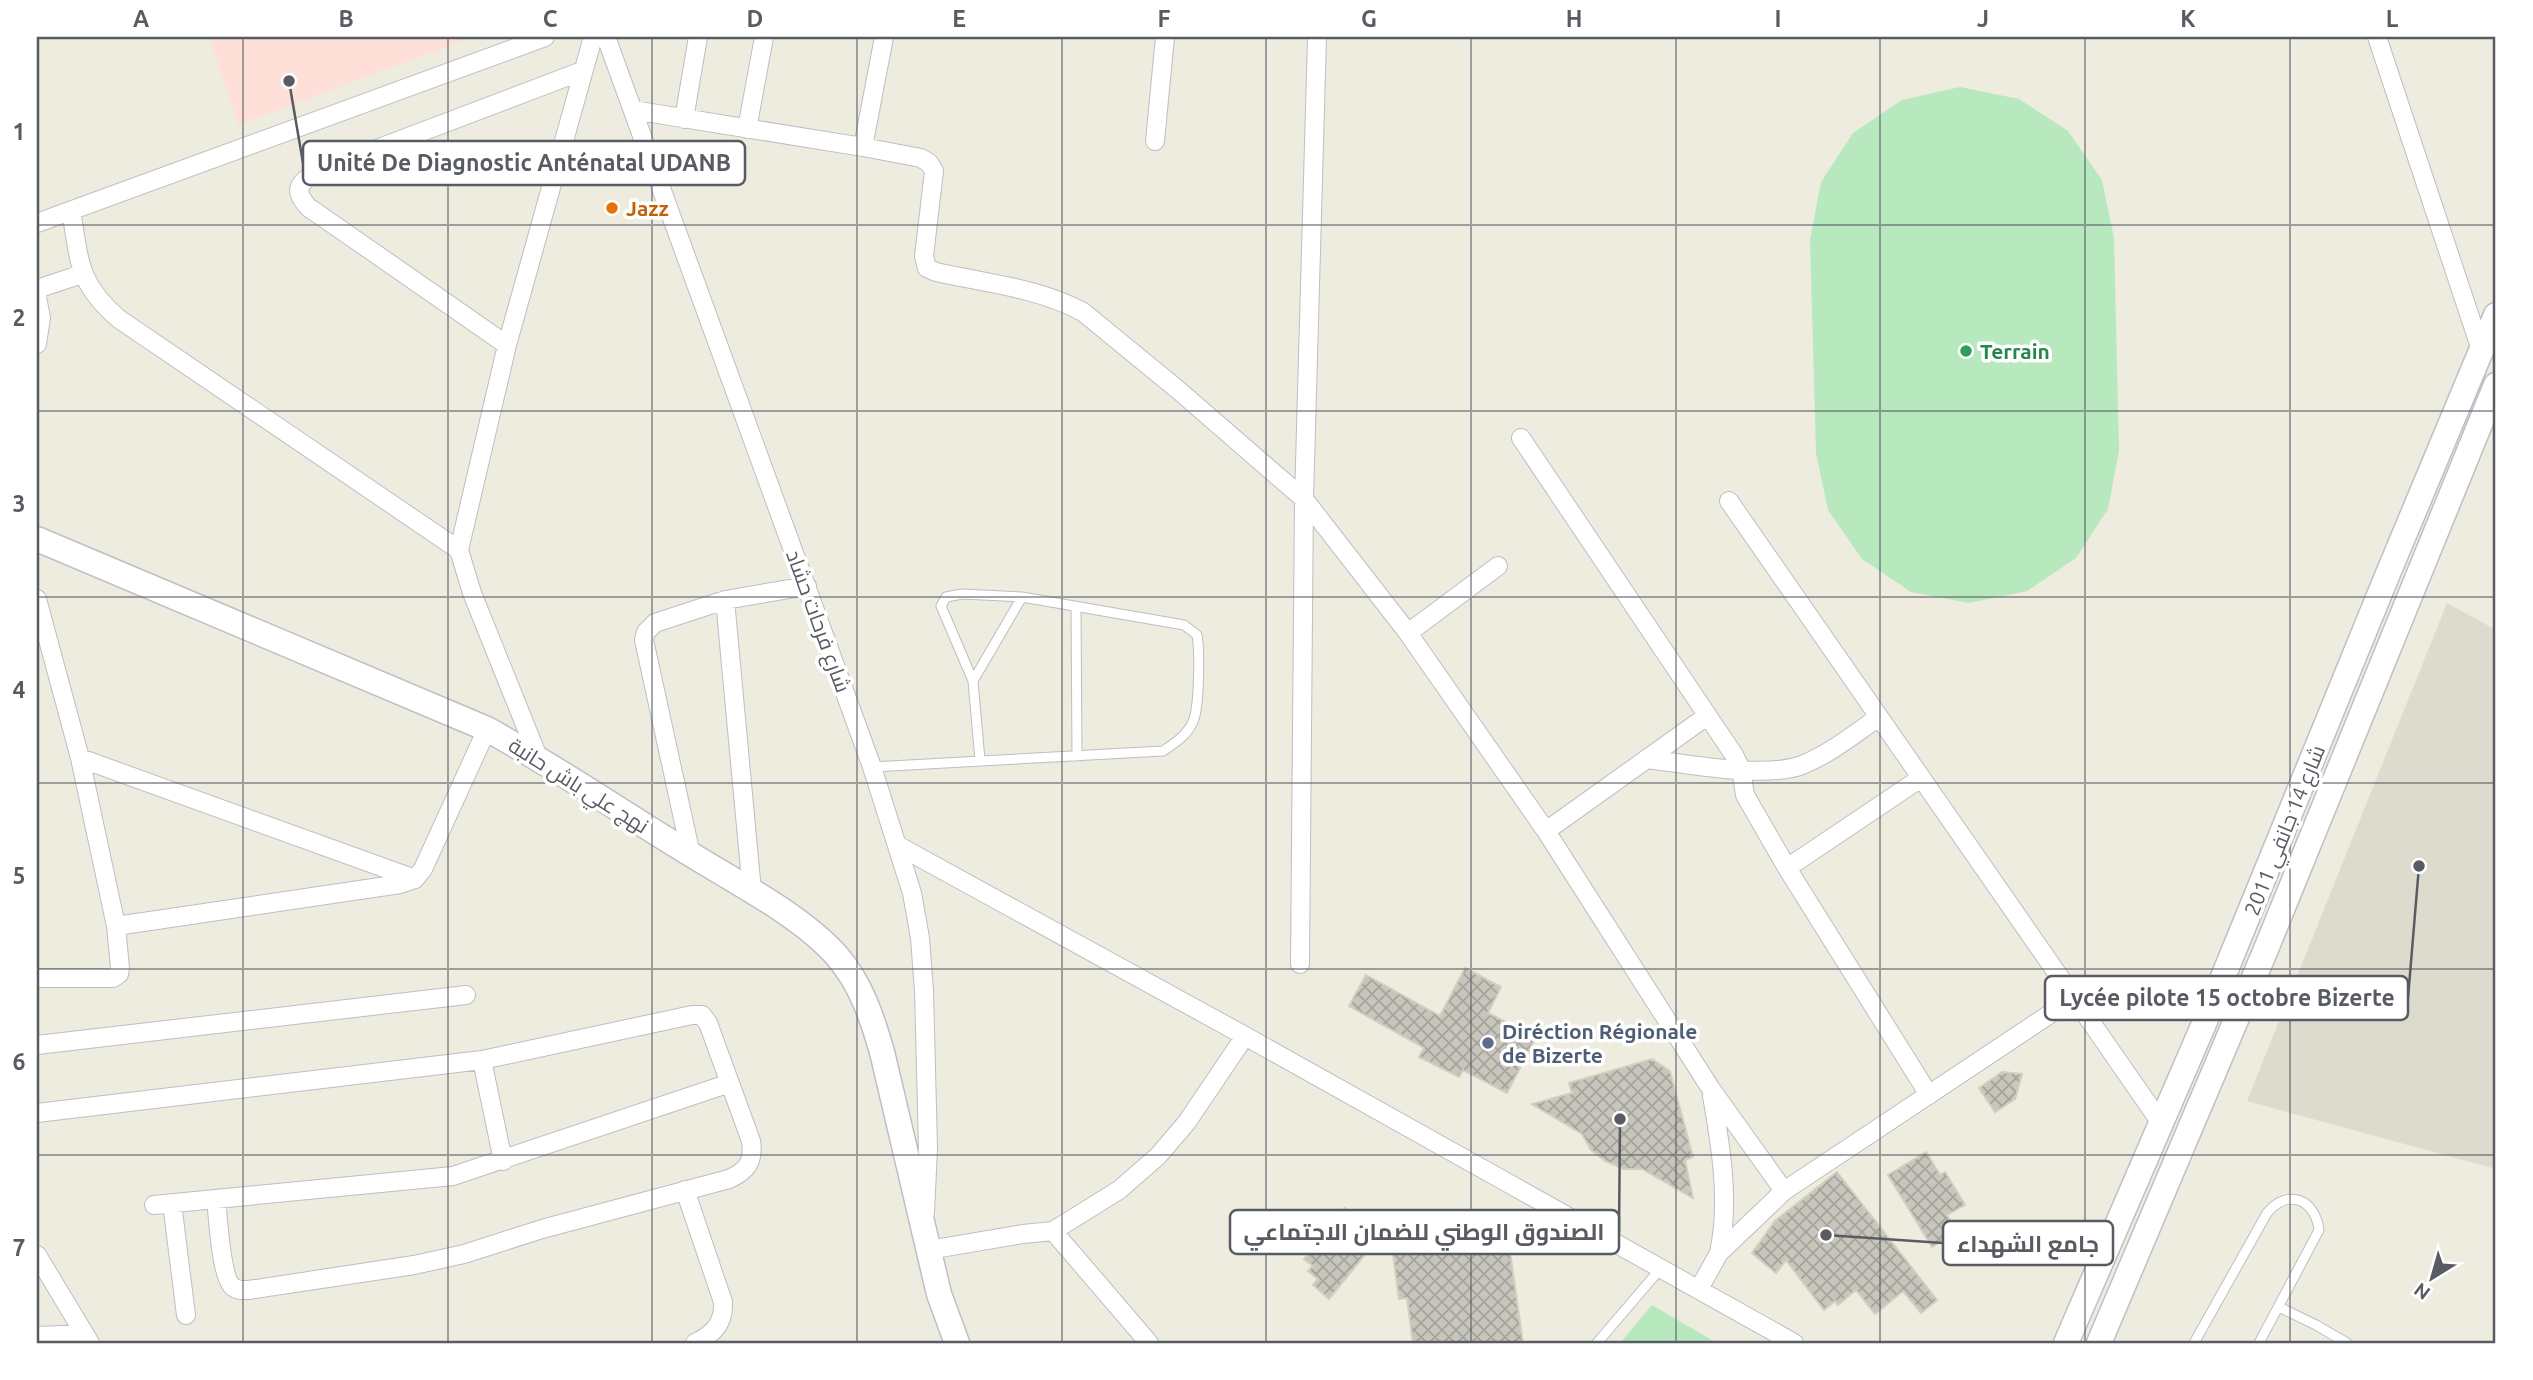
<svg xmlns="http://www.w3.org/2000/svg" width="2533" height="1380" viewBox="0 0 2533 1380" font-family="Ubuntu,Cairo,sans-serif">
<defs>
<pattern id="building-cross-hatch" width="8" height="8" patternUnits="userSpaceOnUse" patternTransform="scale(1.75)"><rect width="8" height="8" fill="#c8c6bc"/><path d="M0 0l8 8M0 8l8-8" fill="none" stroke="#a5a49c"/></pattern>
</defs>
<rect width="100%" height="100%" fill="#edecdf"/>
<path fill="#dddbce" d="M2447 603 2496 630V1169L2247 1101Z"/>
<path fill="#fee0d8" d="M209 37H473L238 125Z"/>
<path fill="#b8e8be" d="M1960 87 2019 99 2068 131 2102 180 2114 238 2119 451 2108 509 2076 558 2027 591 1969 603 1911 592 1862 559 1828 510 1816 453 1810 240 1821 182 1853 133 1902 100Z
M1652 1305 1717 1343H1620Z"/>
<path fill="url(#building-cross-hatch)" stroke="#d3cebd" stroke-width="2" d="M1465 968 1501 987 1488 1013 1536 1037 1507 1093 1463 1070 1459 1077 1419 1057 1424 1048 1349 1006 1366 975 1440 1016Z
M1652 1059 1670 1071 1693 1157 1685 1160 1693 1198 1642 1169H1624L1605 1161 1591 1150 1582 1134 1532 1104 1572 1093 1569 1083Z
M2002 1072 2022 1074 2015 1099 1995 1112 1979 1088Z
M1926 1152 1940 1175 1945 1172 1965 1205 1947 1215 1957 1232 1932 1247 1888 1175Z
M1837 1172 1937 1300 1921 1313 1903 1291 1875 1314 1856 1290 1838 1305 1835 1301 1824 1310 1786 1260 1776 1273 1752 1253 1775 1221Z
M1345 1208 1380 1236 1329 1299 1313 1285 1318 1279 1308 1271 1313 1266 1304 1259Z
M1508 1238 1523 1343H1413L1407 1298 1399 1299 1393 1254Z"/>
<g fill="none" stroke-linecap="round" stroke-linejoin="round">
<defs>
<path id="lane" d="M1076 607 1077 756
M973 681 1022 597
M872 767 1163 751C1175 743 1189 734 1194 719 1199 704 1200 652 1197 635L1184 625 1022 597 962 594 946 597 941 606 973 681 980 760
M2279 1307 2316 1325 2347 1343
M1597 1343 1661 1268
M2194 1343 2267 1213C2288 1188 2315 1199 2319 1230L2259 1343"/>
<path id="street" d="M606 37 872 767 912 893 920 938 924 991 928 1148 925 1213
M2377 37 2481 350
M633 110 863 147 921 158 929 163 934 171 924 256 927 268 936 272C985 283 1039 288 1083 312L1177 389 1304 499 1408 633 1546 831 1711 1089 1784 1191
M684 119 698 37
M747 129 764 37
M1155 141 1165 37
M863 147 884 37
M71 211C80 261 77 283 119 319L459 550
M37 223 545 37
M37 289 82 274
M37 297 41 318 37 344
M507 345 308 207C293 189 298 184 316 172L582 71
M1521 438 1734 755 1741 769 1745 795 1787 868 1929 1095
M1729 501 2161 1123
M37 599 80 758 116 926 120 968 119 974 113 978H37
M725 600 752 891
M1408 633 1498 566
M538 757 472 593 459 550 507 345 593 37
M80 758 415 879
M1646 759C1688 764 1764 779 1802 765 1830 754 1854 734 1879 717
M1546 831 1707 716
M897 845 1245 1036 1794 1343
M691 855 644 640 646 632 655 623 725 600 807 586
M1787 868 1921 778
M116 926 400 884 415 879 423 869 487 729
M1300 964 1304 499 1317 37
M37 1045 466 995
M482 1060 503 1161
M1712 1096C1721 1147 1730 1202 1719 1253
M37 1113 482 1060 692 1015H702L708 1023 751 1141C754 1162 747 1171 729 1179L542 1229 464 1254 414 1265 249 1290C243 1290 238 1291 233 1287 221 1278 218 1216 216 1199
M685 1190 723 1302C724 1323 714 1334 695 1343
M172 1203 186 1315
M154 1205 453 1176 730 1083
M1053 1231 1149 1343
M928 1250 1023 1234 1053 1231 1119 1190 1158 1156 1187 1122 1245 1036
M37 1255 90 1343
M1699 1289 1719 1253 1784 1191 2074 998
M37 1336 85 1334"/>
<path id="secondary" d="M37 539 487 729C557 768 623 813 692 855 737 883 802 916 837 956 861 984 872 1017 882 1052L939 1294 957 1343
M2066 1343 2203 1026 2387 576 2496 315
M2099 1343 2264 954 2496 385"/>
</defs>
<use href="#lane" stroke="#bcbec5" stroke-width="11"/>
<use href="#street" stroke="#bcbec5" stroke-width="20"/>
<use href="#secondary" stroke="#bcbfc7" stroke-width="27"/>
<use href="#lane" stroke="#fff" stroke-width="9"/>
<use href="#street" stroke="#fff" stroke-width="18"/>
<use href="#secondary" stroke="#fff" stroke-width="24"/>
</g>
<path fill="none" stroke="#585b62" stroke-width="2" stroke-opacity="0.55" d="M243 37V1343M448 37V1343M652 37V1343M857 37V1343M1062 37V1343M1266 37V1343M1471 37V1343M1676 37V1343M1880 37V1343M2085 37V1343M2290 37V1343M37 225H2496M37 411H2496M37 597H2496M37 783H2496M37 969H2496M37 1155H2496"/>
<circle fill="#e8710a" stroke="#fff" stroke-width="2.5" cx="612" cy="208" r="7"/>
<circle fill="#2e9e5b" stroke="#fff" stroke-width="2.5" cx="1966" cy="351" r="7"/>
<circle fill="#5c6f8a" stroke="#fff" stroke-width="2.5" cx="1488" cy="1043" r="7"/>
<g text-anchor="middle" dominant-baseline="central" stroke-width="7" stroke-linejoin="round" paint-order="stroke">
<g font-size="21" font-weight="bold" fill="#c56008" stroke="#fff" text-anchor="start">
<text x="626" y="208">Jazz</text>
</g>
<g font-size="21" font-weight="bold" fill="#27864d" stroke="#fff" text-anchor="start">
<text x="1980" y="351">Terrain</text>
</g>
<g font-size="21" fill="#585b62" stroke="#fff">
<text transform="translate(819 621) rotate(70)">شارع فرحات حشاد</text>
<text transform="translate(579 785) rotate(32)">نهج علي باش حانبة</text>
<text transform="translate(2284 830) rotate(-68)">شارع 14 جانفي 2011</text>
</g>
<g font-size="21" font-weight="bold" fill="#4e5e75" stroke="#fff" text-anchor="start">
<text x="1502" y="1031">Diréction Régionale<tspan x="1502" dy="24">de Bizerte</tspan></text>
</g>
</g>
<path fill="none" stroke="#585b62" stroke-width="2.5" d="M289 81L303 163M2419 866L2408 998M1620 1119L1619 1232M1826 1235L1943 1243"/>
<g fill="#585b62" stroke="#fff" stroke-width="2.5">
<circle cx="289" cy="81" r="7"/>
<circle cx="2419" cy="866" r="7"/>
<circle cx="1620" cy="1119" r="7"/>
<circle cx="1826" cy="1235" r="7"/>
</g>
<g fill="#fff" stroke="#585b62" stroke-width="2.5">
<rect x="303" y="141" width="442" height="44" rx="7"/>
<rect x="2045" y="976" width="363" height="44" rx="7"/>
<rect x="1230" y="1210" width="389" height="44" rx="7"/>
<rect x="1943" y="1221" width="170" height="44" rx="7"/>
</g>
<g font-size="23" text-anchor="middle" font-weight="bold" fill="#585b62">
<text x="524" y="171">Unité De Diagnostic Anténatal UDANB</text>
<text x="2227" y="1006">Lycée pilote 15 octobre Bizerte</text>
<text x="1424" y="1240">الصندوق الوطني للضمان الاجتماعي</text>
<text x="2028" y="1252">جامع الشهداء</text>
</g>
<rect width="2533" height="1380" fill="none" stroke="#ffffff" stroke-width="77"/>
<g transform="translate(2432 1278) rotate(217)" stroke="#ffffff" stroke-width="5" paint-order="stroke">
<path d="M0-5L12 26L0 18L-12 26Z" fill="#585b62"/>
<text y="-10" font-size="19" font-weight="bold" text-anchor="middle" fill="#585b62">N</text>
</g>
<rect x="38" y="38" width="2456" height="1304" fill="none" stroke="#585b62" stroke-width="2.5"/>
<g font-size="23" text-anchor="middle" font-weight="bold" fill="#585b62">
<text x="141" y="27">A</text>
<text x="346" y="27">B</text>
<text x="550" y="27">C</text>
<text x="755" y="27">D</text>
<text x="959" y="27">E</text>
<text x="1164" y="27">F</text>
<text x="1369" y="27">G</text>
<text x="1574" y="27">H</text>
<text x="1778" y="27">I</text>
<text x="1983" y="27">J</text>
<text x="2188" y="27">K</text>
<text x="2392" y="27">L</text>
<text x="19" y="140">1</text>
<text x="19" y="326">2</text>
<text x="19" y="512">3</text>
<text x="19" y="698">4</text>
<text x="19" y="884">5</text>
<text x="19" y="1070">6</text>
<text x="19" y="1256">7</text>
</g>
</svg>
